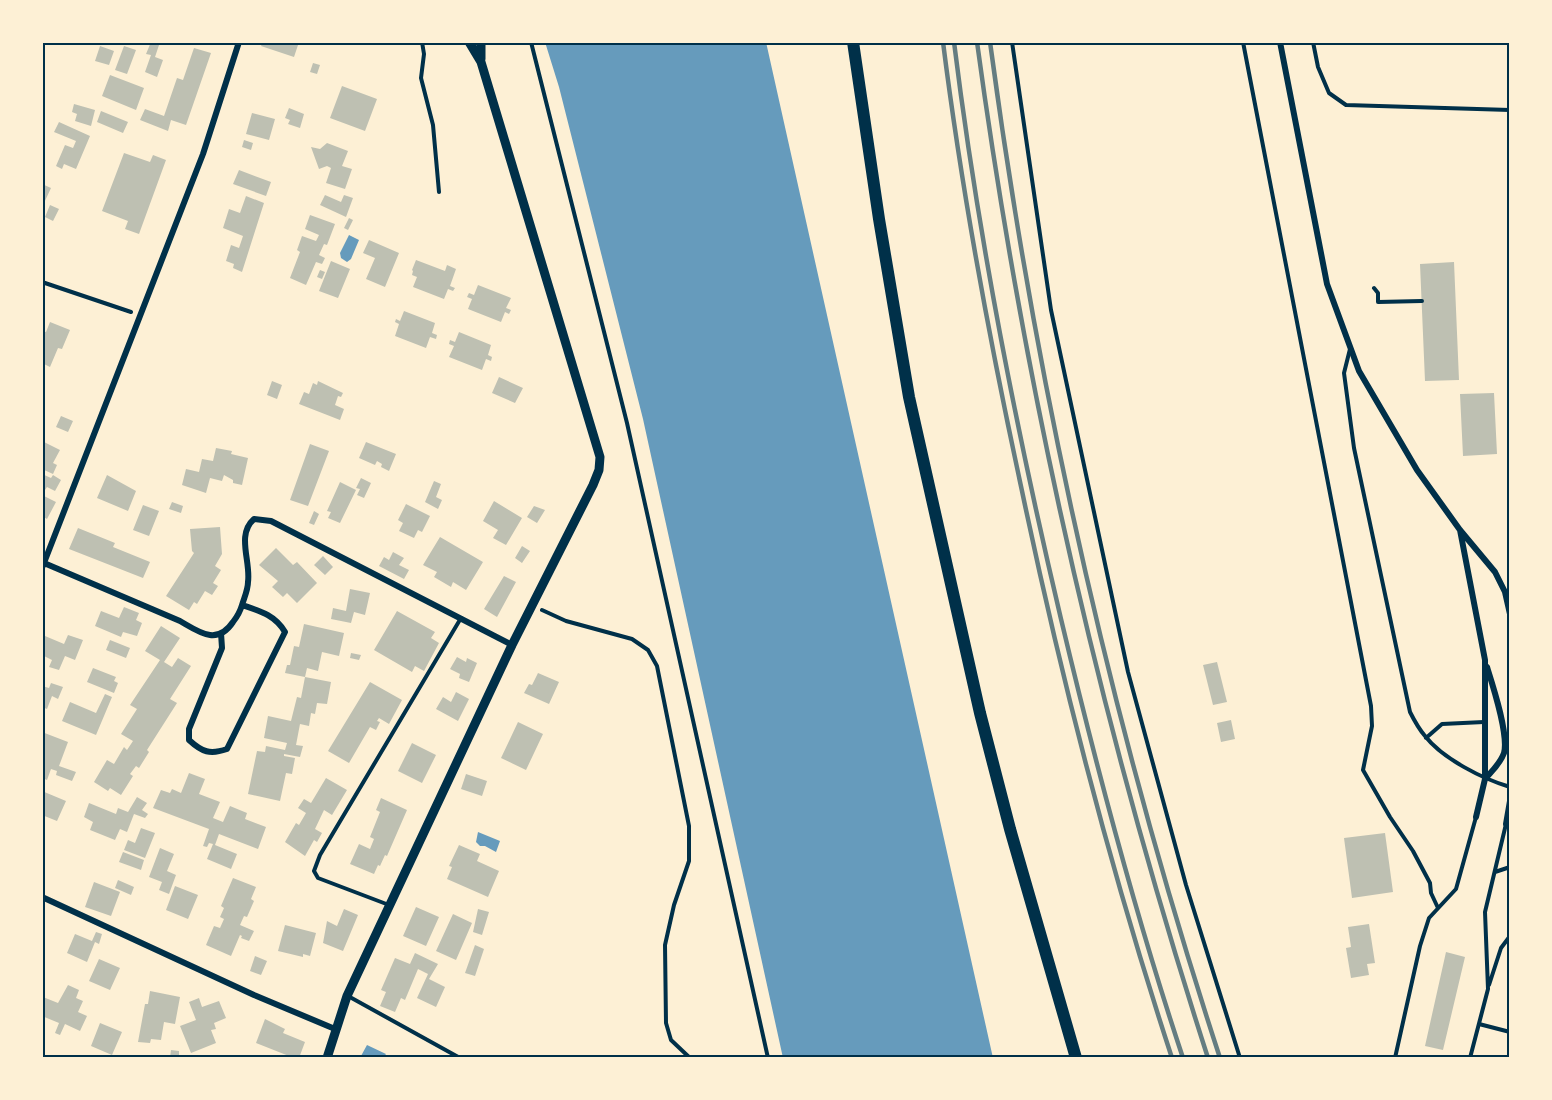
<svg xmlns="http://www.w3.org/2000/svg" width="1552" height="1100" viewBox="0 0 1552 1100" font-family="'IBM Plex Sans',sans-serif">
<rect width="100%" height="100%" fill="#fdf0d5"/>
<path fill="#669bbc" d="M545 42H766L993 1058H783L643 419 559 87Z
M349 235 359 240 351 259 347 262 341 258 340 253Z
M478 832 500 841 496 852 485 846H480L476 842Z
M367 1045 386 1054 383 1058H366L361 1056Z"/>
<path fill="#bec0b2" d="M151 42 159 45 155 57 163 60 157 77 145 72 151 55 146 54Z
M263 42H299L294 57 261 46Z
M100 46 114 51 109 65 95 61Z
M124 46 136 50 127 74 115 70Z
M194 48 211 53 186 125 171 120 168 131 140 120 145 109 164 116 177 78 183 80Z
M313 63 320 65 317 74 310 72Z
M110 75 144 88 136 110 102 96Z
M342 86 377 99 365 131 330 118Z
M74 104 95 110 91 126 75 121 77 114 72 112Z
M289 108 304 114 300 128 288 124 290 120 285 118Z
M101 111 128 122 123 133 97 122Z
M252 113 275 119 269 140 246 134Z
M59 122 90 136 76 169 64 164 62 169 56 166 65 145 73 148 76 141 54 132Z
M244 140 253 143 251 150 242 147Z
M327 143 348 151 342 166 352 169 345 189 326 183 331 168 327 166 319 169 311 147 320 149Z
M124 153 150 162 153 155 166 160 139 234 125 229 128 221 102 211Z
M239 170 271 182 266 196 233 184Z
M42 184 51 188 44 203 42 202Z
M325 195 341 202 344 195 353 198 346 217 320 205Z
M246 196 264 203 242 272 233 268 234 264 226 261 231 245 239 248 243 236 223 228 229 209 240 213Z
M50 205 59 209 53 221 45 217Z
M310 215 335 224 327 245 324 244 319 255 325 258 322 264 316 262 306 285 290 278 300 252 297 250 302 236 316 241 319 235 305 229Z
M349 218 353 220 348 230 344 228Z
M369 240 399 253 385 287 366 279 375 258 363 253Z
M416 260 445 271 447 265 456 269 450 286 455 288 453 291 448 289 444 299 413 287 417 277 412 275 413 271 412 270Z
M331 261 350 269 338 298 319 291Z
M1454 262 1459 380 1425 381 1420 264Z
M320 270 325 272 322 279 317 277Z
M478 285 511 298 506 308 511 310 509 314 505 312 501 322 468 309 472 299 467 297 469 293 474 295Z
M404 311 435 323 432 333 437 335 436 339 430 337 426 348 395 336 399 324 395 322 396 319 400 321Z
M50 322 70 330 62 349 58 348 50 367 42 363V331L46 332Z
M459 332 491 345 488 355 492 357 491 361 486 359 482 370 449 357 454 346 449 344 450 340 455 342Z
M499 377 523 388 515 403 492 393Z
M272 381 282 385 277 399 267 395Z
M318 381 343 393 341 397 338 396 335 405 344 409 340 420 299 404 304 392 309 394 313 383 317 385Z
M1494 393 1497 454 1463 456 1460 394Z
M61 416 73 421 68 432 56 427Z
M42 441 60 450 53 463 57 465 53 474 42 469Z
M366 442 396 454 389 471 381 467 382 464 377 461 375 465 359 458Z
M310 444 329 451 308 506 290 500Z
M216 448 232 451 231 454 248 458 242 485 233 483V480L224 475 222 481 210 478 206 493 182 485 186 469 199 472 202 459 213 461Z
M42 474 51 478 53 475 61 480 55 491 47 487 45 490 42 488Z
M107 475 136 491 128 511 97 498Z
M361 478 371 483 364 498 357 495 360 489 356 488Z
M434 481 441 484 436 497 442 500 438 509 425 502Z
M340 482 356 490 340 523 328 518 331 512 327 511Z
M42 495 56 502 47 519 42 516Z
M494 501 522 518 506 545 493 538 498 530 483 521Z
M172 502 183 506 181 513 169 509Z
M406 504 430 516 422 532 418 530 414 538 399 531 403 523 398 520Z
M143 505 159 511 149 536 133 530Z
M534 506 545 510 537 523 527 517Z
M314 511 319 514 314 525 309 523Z
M220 527 222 554 215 566 221 570 213 583 218 586 212 595 205 591 197 604 194 602 189 610 166 596 194 553 192 551 190 529Z
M78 528 115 543 113 547 150 562 143 578 69 549Z
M440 537 483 562 466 590 453 582 451 587 434 577 437 572 423 565Z
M522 546 530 551 522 563 515 558Z
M276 548 293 565 297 562 317 583 297 603 287 593 283 597 272 587 278 581 259 565Z
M393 552 404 558 399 565 409 570 404 579 379 566 384 557 389 560Z
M323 556 333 567 325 575 314 565Z
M504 576 516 582 497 617 484 609Z
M350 589 370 593 365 615 354 612 351 623 331 619 333 608 346 611Z
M124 607 139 613 136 620 142 623 137 636 123 632 121 637 95 626 101 611 119 618Z
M397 611 435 632 431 638 439 643 424 671 415 666 412 672 374 650Z
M304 624 344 633 339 656 322 652 318 671 307 668 305 677 285 673 287 665H290L294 646 299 647Z
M161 626 180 638 164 662 172 667 178 658 191 666 170 699 177 703 147 750 149 752 139 768 136 766 130 774 133 776 121 795 110 788 108 791 94 782 107 760 114 764 124 747 127 750 133 741 121 734 137 709 130 705 160 660 145 651Z
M68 635 83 640 75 660 65 656 59 670 49 667 52 660 42 655V643L45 636 64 644Z
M110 640 130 648 126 658 106 650Z
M351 653 361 655 359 660 350 658Z
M457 657 466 662 467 658 477 663 469 682 459 678 460 674 450 669Z
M1217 662 1227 702 1213 705 1203 665Z
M93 668 116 677 114 681 118 683 114 693 87 682Z
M538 673 559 682 549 704 524 693 529 684 532 685Z
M305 677 331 682 327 704 317 703 315 714 311 713 309 726 300 724 296 745 303 746 300 757 284 754V756L295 758 292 774 286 773 280 801 248 794 257 751 265 752 266 746 285 750 287 743 264 738 268 716 291 721 297 697 301 698Z
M370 682 402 700 389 724 379 718 377 721 380 722 376 730 370 727 349 763 328 751Z
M51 683 63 687 58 699 52 696 47 709 42 707V686L49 688Z
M456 692 469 699 458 721 436 709 443 697 451 702Z
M105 694 112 697 96 735 62 721 70 702 96 713Z
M1231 720 1235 739 1221 742 1217 723Z
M518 722 543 734 526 770 501 758Z
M42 732 68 742 59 766 76 772 72 781 56 775 57 771 51 769 47 780 42 778Z
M412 743 436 755 422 783 398 771Z
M189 773 205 779 199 794 220 802 213 818 223 822 230 806 247 813 245 819 266 827 258 849 219 834 215 845 237 854 231 869 207 859 213 844 209 843 207 847 203 846 209 829 153 808 161 790 170 793 172 789 181 793Z
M466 774 487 781 482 796 461 789Z
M326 778 347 790 332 815 324 810 315 829 322 833 317 842 314 840 305 856 285 842 296 823 299 825 306 813 298 808 304 799 311 803Z
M42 791 66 801 57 821 42 815Z
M137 797 147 803 142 810 148 814 145 818 134 814 127 832 120 829 115 840 90 830 93 822 84 817 89 803 116 814 118 808 128 812Z
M381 798 407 810 387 856 385 855 380 866 378 865 374 874 350 864 359 844 370 849 374 839 370 837 380 812 376 810Z
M141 828 155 833 145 858 124 850 128 840 135 843Z
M1385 833 1393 892 1352 898 1344 838Z
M459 845 480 854 477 861 499 871 488 897 447 879 452 867 449 866Z
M160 848 174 854 167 871 176 875 169 894 159 890 162 882 149 877Z
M123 852 144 860 141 870 119 862Z
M233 878 256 887 251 899 254 901 247 917 244 916 240 925 254 931 249 941 241 938 242 936 240 935 231 956 206 945 214 926 220 928 224 919 220 917 224 908 221 906Z
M118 880 134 887 131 895 115 888Z
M94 882 120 892 111 916 85 907Z
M175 886 198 895 188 919 166 910Z
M416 907 439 917 426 946 403 936Z
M344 909 358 915 343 951 323 943 327 921 337 926Z
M478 909 489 912 482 935 473 932Z
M453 914 472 923 456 960 436 951Z
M1369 924 1375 963 1367 964 1369 975 1351 978 1346 948 1351 947 1348 927Z
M285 925 316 933 310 956 303 954V957L278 951Z
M96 932 102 934 99 944 95 942 87 962 67 953 75 934 92 941Z
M475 945 484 949 475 976 465 973Z
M1446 952 1465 957 1443 1050 1425 1046Z
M415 953 438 964 429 979 445 987 436 1007 417 998 428 974 418 969 405 1000 401 998 395 1012 380 1006 386 992 381 990 395 958 410 964Z
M255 956 267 961 261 975 250 971Z
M99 959 120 968 110 990 89 981Z
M68 985 79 990 76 998 83 1001 78 1012 87 1016 80 1031 65 1024 60 1035 55 1033 59 1023 42 1016V998L43 997 58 1003Z
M150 991 180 997 175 1024 164 1022 161 1040 151 1039 150 1043 138 1042 145 1004H148Z
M199 998 202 1007 219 1001 226 1018 214 1023 216 1029 211 1030 216 1043 191 1053 180 1026 196 1020 189 1002Z
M265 1019 285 1029 283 1033 305 1042 299 1058H294L256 1043Z
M100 1023 122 1032 112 1055 91 1046Z
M171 1050 179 1051V1058H170Z"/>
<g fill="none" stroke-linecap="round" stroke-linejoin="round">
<path stroke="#003049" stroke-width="4" d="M422 42 424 54 421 78 433 125 439 192
M531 42 627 423 768 1058
M42 282 131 312
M1374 288 1378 293V302L1422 301
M542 610 566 621 632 639 648 650 657 666 689 826V861L674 905 665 945 666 1023 671 1040 690 1058"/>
<path stroke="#003049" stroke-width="4" d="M1012 42 1051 310 1128 672 1186 885 1240 1058
M1243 42 1371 706 1372 726 1363 770 1390 817 1413 851 1430 883 1431 893 1438 908
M1313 42 1318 67 1329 93 1346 105 1510 110
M1350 349 1344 373 1354 448 1410 712C1414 720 1419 729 1425 736 1443 759 1483 779 1510 787
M1426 738 1442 724 1484 722
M1495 872 1510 867
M389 905 318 878 314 871 320 855 461 618
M1489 985 1501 948 1510 936
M348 996 460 1058
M1479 1024 1510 1032
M1395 1058 1420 946 1429 918 1456 889 1476 817
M1470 1058 1488 989 1485 912 1506 824"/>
<path stroke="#003049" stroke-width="6" d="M1280 42 1327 284 1359 371 1417 470 1460 530 1495 572 1505 592 1510 614
M1460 530 1485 660V779L1476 817
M44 563 180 621C199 632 217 646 233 622 237 617 240 612 242 605 260 611 275 615 285 632L227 749C210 755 202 752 189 740V729L222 648 221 633
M42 568 203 154 239 42
M242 605C244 598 248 590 248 582 251 561 236 535 254 519L271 521 512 645
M1485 779C1492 771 1500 764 1504 753 1509 735 1493 686 1487 667
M1506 824 1510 801
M42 897 254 995 335 1029"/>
<path stroke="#003049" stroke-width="9" d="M481 42V59
M327 1058 347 996 512 645 593 485 599 470 600 457 481 62 469 42"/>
<path stroke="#003049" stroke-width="12" d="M853 42 879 219 909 397 980 713 1010 829 1076 1058"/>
<path stroke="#657d81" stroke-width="4.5" d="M943 42C962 193 990 343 1022 491 1062 682 1111 872 1172 1058
M954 42C978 236 1016 429 1061 619 1096 766 1135 914 1183 1058
M977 42C1024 387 1101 727 1208 1058
M990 42C1036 386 1112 728 1220 1058"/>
</g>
<rect width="1552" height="1100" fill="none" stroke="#fdf0d5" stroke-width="87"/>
<rect x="44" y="44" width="1464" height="1012" fill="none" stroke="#003049" stroke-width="2"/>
</svg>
